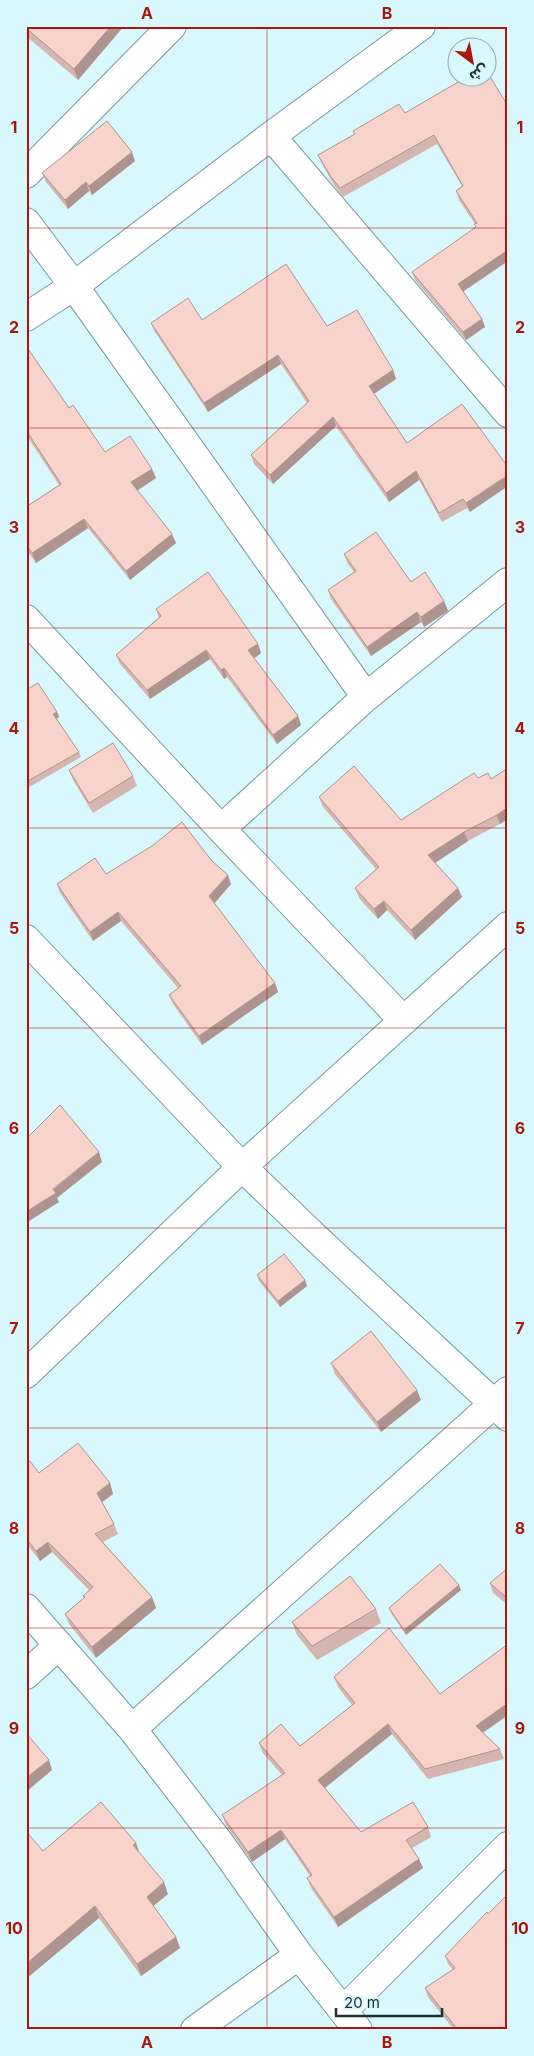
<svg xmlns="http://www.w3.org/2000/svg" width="534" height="2056" viewBox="0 0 534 2056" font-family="Inter,'Noto Sans Arabic',sans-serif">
<rect width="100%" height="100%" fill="#d8f8fd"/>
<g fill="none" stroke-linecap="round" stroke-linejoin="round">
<defs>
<path id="street" d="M271 136 508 413
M26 174 172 26
M26 222 74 286 366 697
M26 317 74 286 271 136 421 26
M26 619 221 829 403 1020
M221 829 366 697 508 582
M26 939 242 1167 316 1238 508 1417
M26 1374 242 1167 508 926
M26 1608 132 1729 219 1842 299 1955 358 2030
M26 1675 59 1645
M132 1729 508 1391
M344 2010 508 1846
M195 2030 299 1955"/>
</defs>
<use href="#street" stroke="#749aa0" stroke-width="30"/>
<use href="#street" stroke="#fff" stroke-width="28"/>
</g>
<path fill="#d5b5af" d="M26 26H124L78 80 26 36Z
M508 106V261L463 291 482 319 485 327 466 340 415 280 412 272 476 228 474 224H475L459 200 456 191 462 186 437 144 343 197 334 185 322 164 318 155 354 134 353 131 405 113Z
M135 161 92 195 89 191 68 209 46 182 42 173Z
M202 320 327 326 393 370 396 379 374 394 407 443 462 404 470 512 467 508 442 522 419 480 389 502 336 426 273 484 254 464 251 455 307 403 281 364 208 412 155 332 151 323Z
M26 346 69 408 105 452 152 469 156 478 137 490 176 543 130 580 88 528 36 563 26 549V507L59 485 27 436H26Z
M344 554 411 582 444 601 448 611 424 627 421 622 371 656 331 599 328 590 354 572 348 564Z
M156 609 258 644 261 653 254 658 298 716 301 725 277 744 227 677 224 679 210 659 150 699 120 664 116 655 159 618Z
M26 690 57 712 59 717 57 719 79 752 81 757 26 789Z
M69 770 133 776 137 786 93 813 73 780Z
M488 773 500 824 468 841 435 863 462 897 415 940 387 910 378 919 359 898 355 888 376 869 323 807 319 797 401 820Z
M212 861 231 884 214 903 275 983 278 992 202 1045 173 1004 169 995 178 988 121 921 93 941 60 893 57 884 106 874Z
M257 1275 307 1286 280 1307 259 1281Z
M331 1363 421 1400 381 1432 335 1374Z
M26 1464 39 1473 110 1483 113 1494 102 1502 114 1524 118 1534 103 1542 152 1597 156 1608 96 1658 69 1624 65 1614 84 1598 83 1596 89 1590 52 1552 40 1561 26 1543Z
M508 1568V1605L493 1593 490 1583Z
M461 1590 406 1635 391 1613 389 1608Z
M376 1609 381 1623 317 1660 297 1635 292 1622Z
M508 1644V1715L483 1733 500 1749 504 1759 428 1779 392 1734 325 1788 361 1832 428 1827 431 1837 412 1848 419 1859 423 1868 338 1927 311 1888 307 1878 310 1876 285 1839 252 1862 226 1825 222 1815 282 1775 263 1753 259 1743 300 1746 352 1705 338 1687 334 1677 440 1694Z
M136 1843 139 1853 168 1894 153 1906 176 1937 180 1948 141 1976 99 1918 43 1851Z
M445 1956 508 2030H454L428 1997 425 1988 453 1970 448 1964Z"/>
<path fill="#ae948f" d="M111 26H124L78 80 74 69Z
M132 152 135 161 92 195 89 186Z
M86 182 89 191 68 209 65 200Z
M508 250V261L461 293 458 284Z
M482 319 485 327 466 340 463 332Z
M278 355 281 364 208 412 204 403Z
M393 370 396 379 372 395 369 386Z
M333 417 336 426 273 484 270 475Z
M152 469 156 478 135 492 131 482Z
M416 471 419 480 389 502 386 493Z
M508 475V486L470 512 466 503Z
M84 519 88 528 36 563 32 553Z
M172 534 176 543 130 580 126 571Z
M444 601 448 611 424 627 421 617Z
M417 612 421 622 371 656 367 647Z
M258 644 261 653 252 660 248 650Z
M206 650 210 659 150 699 147 690Z
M224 668 227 677 224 679 221 670Z
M57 712 59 717 55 719 53 714Z
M298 716 301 725 277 744 273 735Z
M508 807V819L500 824 497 815Z
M464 832 468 841 432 865 428 855Z
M228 875 231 884 213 905 209 896Z
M458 888 462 897 415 940 411 930Z
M384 901 387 910 378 919 374 909Z
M118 912 121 921 93 941 90 932Z
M275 983 278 992 202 1045 199 1036Z
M99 1152 102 1162 57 1198 59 1202 26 1223V1212Z
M305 1280 307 1286 280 1307 278 1301Z
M417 1390 421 1400 381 1432 377 1422Z
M110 1483 113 1494 101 1503 97 1493Z
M48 1542 52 1552 40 1561 36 1551Z
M459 1585 461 1590 406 1635 404 1630Z
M152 1597 156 1608 96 1658 92 1647Z
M508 1703V1715L479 1735 476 1726Z
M388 1724 392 1734 322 1790 318 1780Z
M49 1760 52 1770 26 1792V1778Z
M281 1830 285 1839 252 1862 248 1852Z
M136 1843 140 1855 133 1845Z
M419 1859 423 1868 338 1927 334 1917Z
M164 1882 168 1894 151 1908 147 1897Z
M95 1906 99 1918 26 1979V1964Z
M176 1937 180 1948 141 1976 137 1964Z"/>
<path fill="#f8d3cc" stroke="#ae948f" d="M26 26H111L74 69 26 28Z
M486 70 508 106V250L458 284 482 319 463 332 412 272 476 227 474 224 477 223 456 191 463 186 434 135 340 188 331 177 318 155 355 134 353 131 399 104 405 113 465 78H486Z
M107 121 132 152 89 186 86 182 65 200 42 173Z
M286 264 327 326 357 310 393 370 369 386 407 443 462 404 508 467V475L466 503 463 499 439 513 416 471 386 493 333 417 270 475 251 455 309 401 278 355 204 403 151 323 188 298 202 320Z
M26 346 69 408 73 405 105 452 130 436 152 469 131 482 172 534 126 571 84 519 32 553 26 544V507L61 484 26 430Z
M376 532 411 582 425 572 444 601 421 617 417 612 367 647 328 590 356 571 344 554Z
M208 572 258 644 248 650 298 716 273 735 224 668 221 670 206 650 147 690 116 655 161 616 156 609Z
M38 683 57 712 53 714 79 752 26 782V690Z
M113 743 133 776 89 803 69 770Z
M354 766 401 820 474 773 478 778 488 773 491 779 508 768V807L497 815 464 832 428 855 458 888 411 930 384 901 374 909 355 888 379 867 319 797Z
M182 822 212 861 228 875 209 896 275 983 199 1036 169 995 181 986 118 912 90 932 57 884 95 858 106 874 152 846Z
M60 1105 99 1152 53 1189 56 1193 26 1212V1139Z
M284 1254 305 1280 278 1301 257 1275Z
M371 1331 417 1390 377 1422 331 1363Z
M78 1443 110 1483 97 1493 114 1524 95 1534 152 1597 92 1647 65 1614 85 1597 83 1596 93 1587 48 1542 36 1551 26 1538V1464L30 1461 39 1473Z
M440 1564 459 1585 404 1630 389 1608Z
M508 1568V1599L490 1583Z
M350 1576 376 1609 312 1646 292 1622Z
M389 1628 440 1694 508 1644V1703L476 1726 500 1749 425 1769 388 1724 318 1780 361 1832 413 1802 428 1827 406 1840 419 1859 334 1917 307 1878 312 1875 281 1830 248 1852 222 1815 285 1773 259 1743 281 1724 300 1746 355 1703 334 1677Z
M26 1733 49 1760 26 1778Z
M101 1802 136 1843 133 1845 164 1882 147 1897 176 1937 137 1964 95 1906 26 1964V1831L43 1851Z
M508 1894V2030H458L425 1988 455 1968 445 1956 487 1912 488 1914Z"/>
<path fill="none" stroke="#a9170c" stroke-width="1" stroke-opacity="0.55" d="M267 26V2030M26 228H508M26 428H508M26 628H508M26 828H508M26 1028H508M26 1228H508M26 1428H508M26 1628H508M26 1828H508"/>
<rect width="534" height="2056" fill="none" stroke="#d8f8fd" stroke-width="55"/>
<g transform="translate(472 62) rotate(148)"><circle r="24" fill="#d8f8fd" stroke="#8ea8ac"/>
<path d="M0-4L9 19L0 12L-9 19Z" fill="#a9170c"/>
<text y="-8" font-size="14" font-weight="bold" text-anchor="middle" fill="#203032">ش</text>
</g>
<path d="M336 2008v8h106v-8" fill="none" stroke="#203032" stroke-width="2.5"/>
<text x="344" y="2008" font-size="15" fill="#203032" stroke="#d8f8fd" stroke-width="4" paint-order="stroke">20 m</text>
<rect x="28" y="28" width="478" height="2000" fill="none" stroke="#a9170c" stroke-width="2"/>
<g font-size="16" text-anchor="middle" font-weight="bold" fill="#a9170c">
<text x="147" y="19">A</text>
<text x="387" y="19">B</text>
<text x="14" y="133">1</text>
<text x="520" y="133">1</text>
<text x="14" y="333">2</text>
<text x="520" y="333">2</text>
<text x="14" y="533">3</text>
<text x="520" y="533">3</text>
<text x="14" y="734">4</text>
<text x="520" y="734">4</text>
<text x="14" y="934">5</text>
<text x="520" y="934">5</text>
<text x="14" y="1134">6</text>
<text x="520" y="1134">6</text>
<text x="14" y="1334">7</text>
<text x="520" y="1334">7</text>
<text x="14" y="1534">8</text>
<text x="520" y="1534">8</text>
<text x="14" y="1734">9</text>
<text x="520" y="1734">9</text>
<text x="14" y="1934">10</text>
<text x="520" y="1934">10</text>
<text x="147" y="2048">A</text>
<text x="387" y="2048">B</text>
</g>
</svg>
